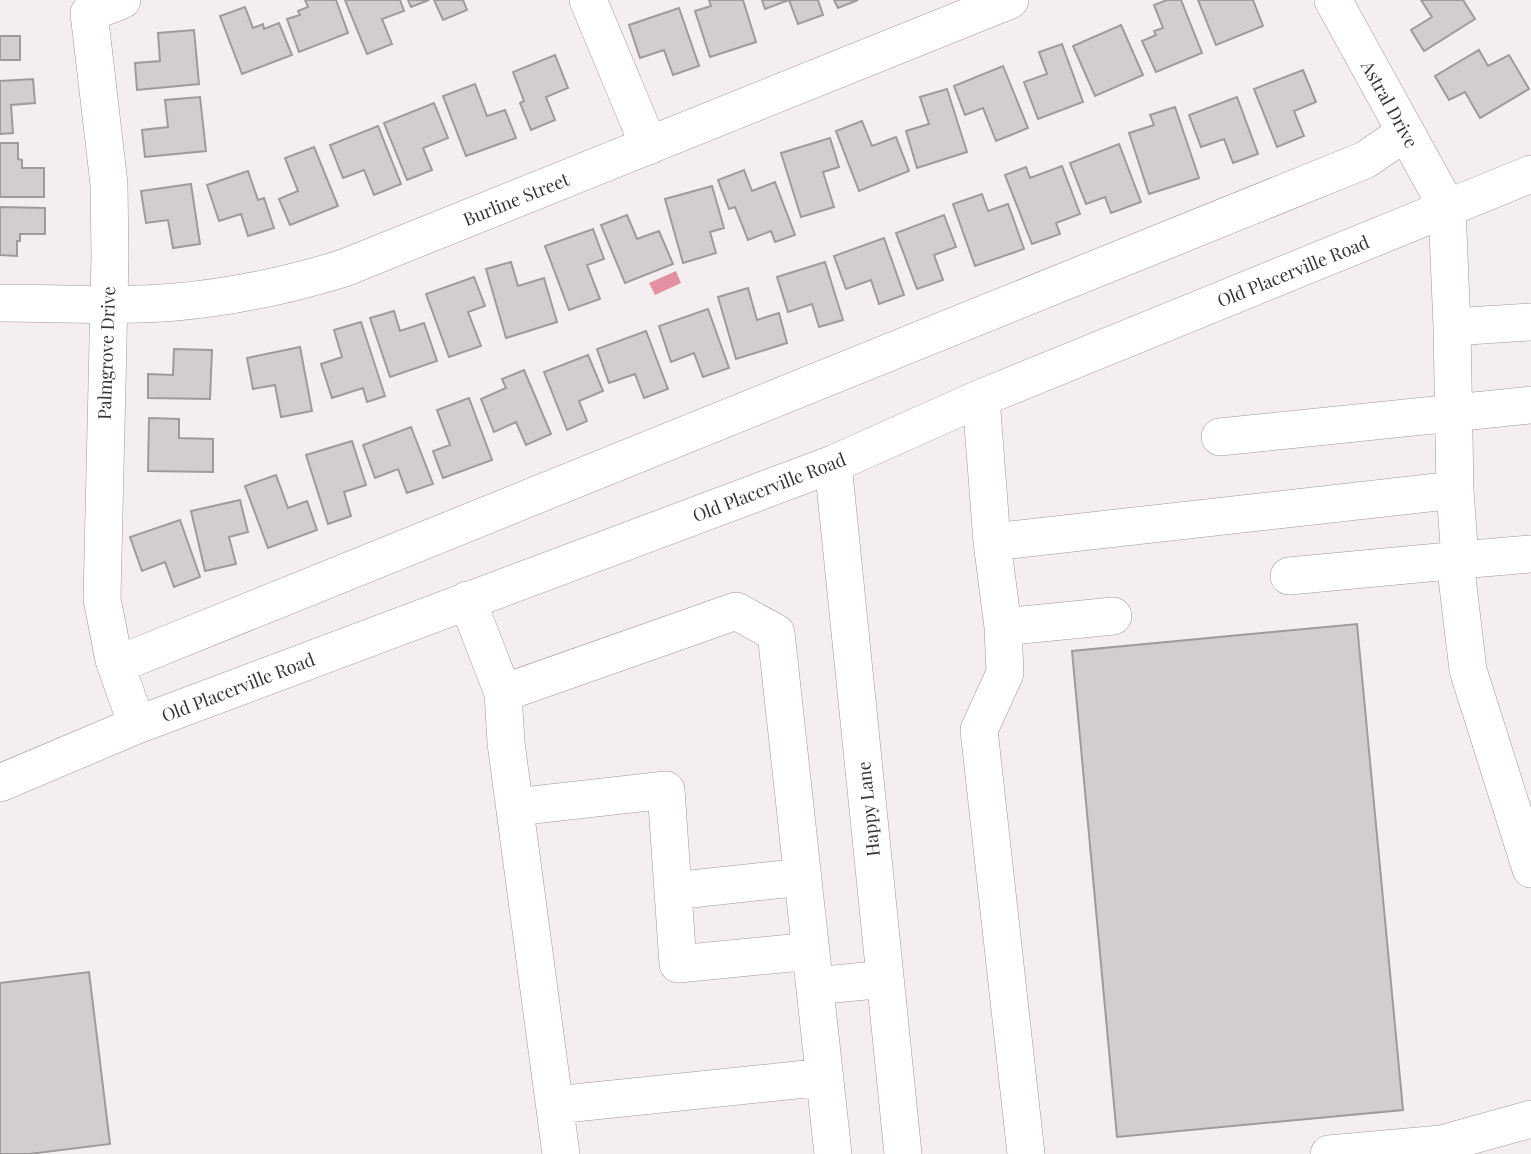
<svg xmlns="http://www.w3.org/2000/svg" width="1531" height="1154" viewBox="0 0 1531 1154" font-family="'Playfair Display',serif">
<rect width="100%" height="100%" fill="#f5eef0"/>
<path fill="#e390a2" d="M676 271 681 283 655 295 649 283Z"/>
<path fill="#d3cdce" stroke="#a09a9b" stroke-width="2" d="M305 0H336L348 33 299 52 287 19 300 15 298 11 308 7Z
M345 0H400L404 11 382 19 392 44 367 54Z
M408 0H429L411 7Z
M434 0H463L467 10 443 20Z
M709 0H743L756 42 710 57 695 11 711 6Z
M762 0H818L823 15 798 24 789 0 765 9Z
M834 0H858L838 8Z
M1167 0H1181L1202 53 1156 72 1142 41 1156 35 1154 31 1163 28 1154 5Z
M1198 0H1253L1263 26 1216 45Z
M1421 0H1463L1475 19 1424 51 1411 30 1432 17Z
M245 7 253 28 263 24 264 29 279 23 292 55 242 74 220 16Z
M679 8 699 66 673 75 664 50 640 58 629 25Z
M1121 25 1143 75 1095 96 1073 46Z
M194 30 199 84 137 90 135 63 160 61 158 33Z
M0 36H20V60H0Z
M1062 44 1083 102 1038 119 1024 82 1047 74 1039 52Z
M1479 50 1488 66 1509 55 1529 89 1480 118 1465 92 1449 100 1435 76Z
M555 55 568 88 546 97 555 120 531 130 520 103 524 101 513 72Z
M1003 66 1028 128 996 141 983 108 965 115 954 86Z
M1303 70 1316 102 1294 111 1304 136 1277 147 1254 89Z
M33 79 35 103 11 105 13 133 0 134V81Z
M475 84 487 116 505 110 516 138 466 156 443 96Z
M947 89 967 152 917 168 906 131 929 124 920 97Z
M200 97 206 151 145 157 142 130 168 127 165 100Z
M1237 97 1258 154 1233 163 1224 139 1201 147 1189 115Z
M434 103 448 138 423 148 432 170 407 180 384 123Z
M1175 107 1199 178 1149 194 1129 133 1154 125 1150 115Z
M862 121 872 146 896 137 909 171 859 191 836 131Z
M378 126 401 184 374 195 364 170 343 178 330 145Z
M830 138 839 167 823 172 834 207 801 217 781 153Z
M0 143H18V159L22 160V168H44V197H0Z
M1119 144 1141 202 1111 213 1105 197 1086 204 1070 163Z
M314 147 338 206 290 225 279 199 298 191 285 158Z
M1062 166 1080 214 1056 223 1060 234 1032 244 1005 175 1026 167 1030 178Z
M744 170 752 191 775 182 795 235 775 242 771 231 748 240 735 207 729 209 718 180Z
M248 171 258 200 264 198 274 228 248 236 241 214 219 221 207 185Z
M191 184 200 244 173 248 168 220 146 223 141 191Z
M712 186 724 228 710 232 716 253 683 263 665 199Z
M982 194 988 211 1008 204 1024 249 975 266 953 204Z
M0 207 45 208V234H20V241H17V256L0 255Z
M627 215 637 239 659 231 673 264 625 283 601 225Z
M944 215 956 247 934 255 943 280 917 289 896 233Z
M593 229 604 259 587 265 600 299 569 310 545 246Z
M884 238 904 295 879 304 871 280 846 289 834 256Z
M511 262 518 286 544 278 557 322 506 338 486 269Z
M825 262 843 320 819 327 812 304 788 312 777 277Z
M474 277 485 306 468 312 481 346 449 357 426 294Z
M748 288 757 320 779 313 787 343 736 359 718 297Z
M708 309 729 368 703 377 694 353 671 362 659 326Z
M394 311 400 331 424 323 437 361 390 377 370 318Z
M361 322 385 396 367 402 363 388 332 398 321 364 342 357 334 330Z
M646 331 668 389 644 398 635 374 609 383 597 349Z
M300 347 312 411 281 417 275 385 253 389 247 358Z
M174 349 212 350 210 399 148 398V374L173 375Z
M588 355 603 391 579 401 587 421 567 430 544 372Z
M524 370 551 434 526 445 516 422 494 432 481 399 506 388 502 379Z
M469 398 492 460 443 478 433 451 450 445 437 410Z
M149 418 179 419V438L213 439V472L148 471Z
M411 427 433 484 407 493 398 469 375 478 363 445Z
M352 441 366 485 344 492 351 516 328 524 306 455Z
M276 475 288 508 307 501 317 530 268 548 245 486Z
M240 500 248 532 229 537 236 564 205 571 191 511Z
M180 520 200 577 174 587 165 562 142 571 130 537Z
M1357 624 1403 1110 1117 1137 1072 651Z
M89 972 110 1144 29 1154H0V983Z"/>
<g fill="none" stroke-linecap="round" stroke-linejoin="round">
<defs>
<path id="minor" d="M122 0 89 13 109 184 110 255 102 599 114 660 137 725
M588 0 649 146
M0 303C58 303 118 307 176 302 233 297 289 285 344 268L1010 0
M1452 327 1531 322
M981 398 992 542 1455 490 1452 327 1447 207 1333 0
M1220 437 1531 405
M833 464 903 1154
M1455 490 1460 560 1531 554
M992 542 1003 627 1113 616
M1455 561 1468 670 1531 869
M1289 576 1460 560
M467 600 503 693 506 743 561 1154
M1003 627 1005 673 979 730 1026 1154
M116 665 1365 160 1406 132
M503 693 736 611 776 633 833 1154
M0 783 137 725 833 464 981 398 1531 174
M515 807 666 790 678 964 811 951
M673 891 803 877
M815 986 885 979
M555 1105 825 1077
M1329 1154 1441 1144 1531 1119"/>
</defs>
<use href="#minor" stroke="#9e9899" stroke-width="38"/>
<use href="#minor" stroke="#fff" stroke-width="37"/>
</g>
<g text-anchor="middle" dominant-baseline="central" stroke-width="6" stroke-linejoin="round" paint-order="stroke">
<g font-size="18" fill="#383536" stroke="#fff">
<text transform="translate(1390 104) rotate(61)">Astral Drive</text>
<text transform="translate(516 199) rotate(-22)">Burline Street</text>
<text transform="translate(1293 271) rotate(-22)">Old Placerville Road</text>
<text transform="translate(106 353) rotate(-88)">Palmgrove Drive</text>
<text transform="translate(769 487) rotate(-21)">Old Placerville Road</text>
<text transform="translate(238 687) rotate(-21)">Old Placerville Road</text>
<text transform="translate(868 809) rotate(-96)">Happy Lane</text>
</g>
</g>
</svg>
